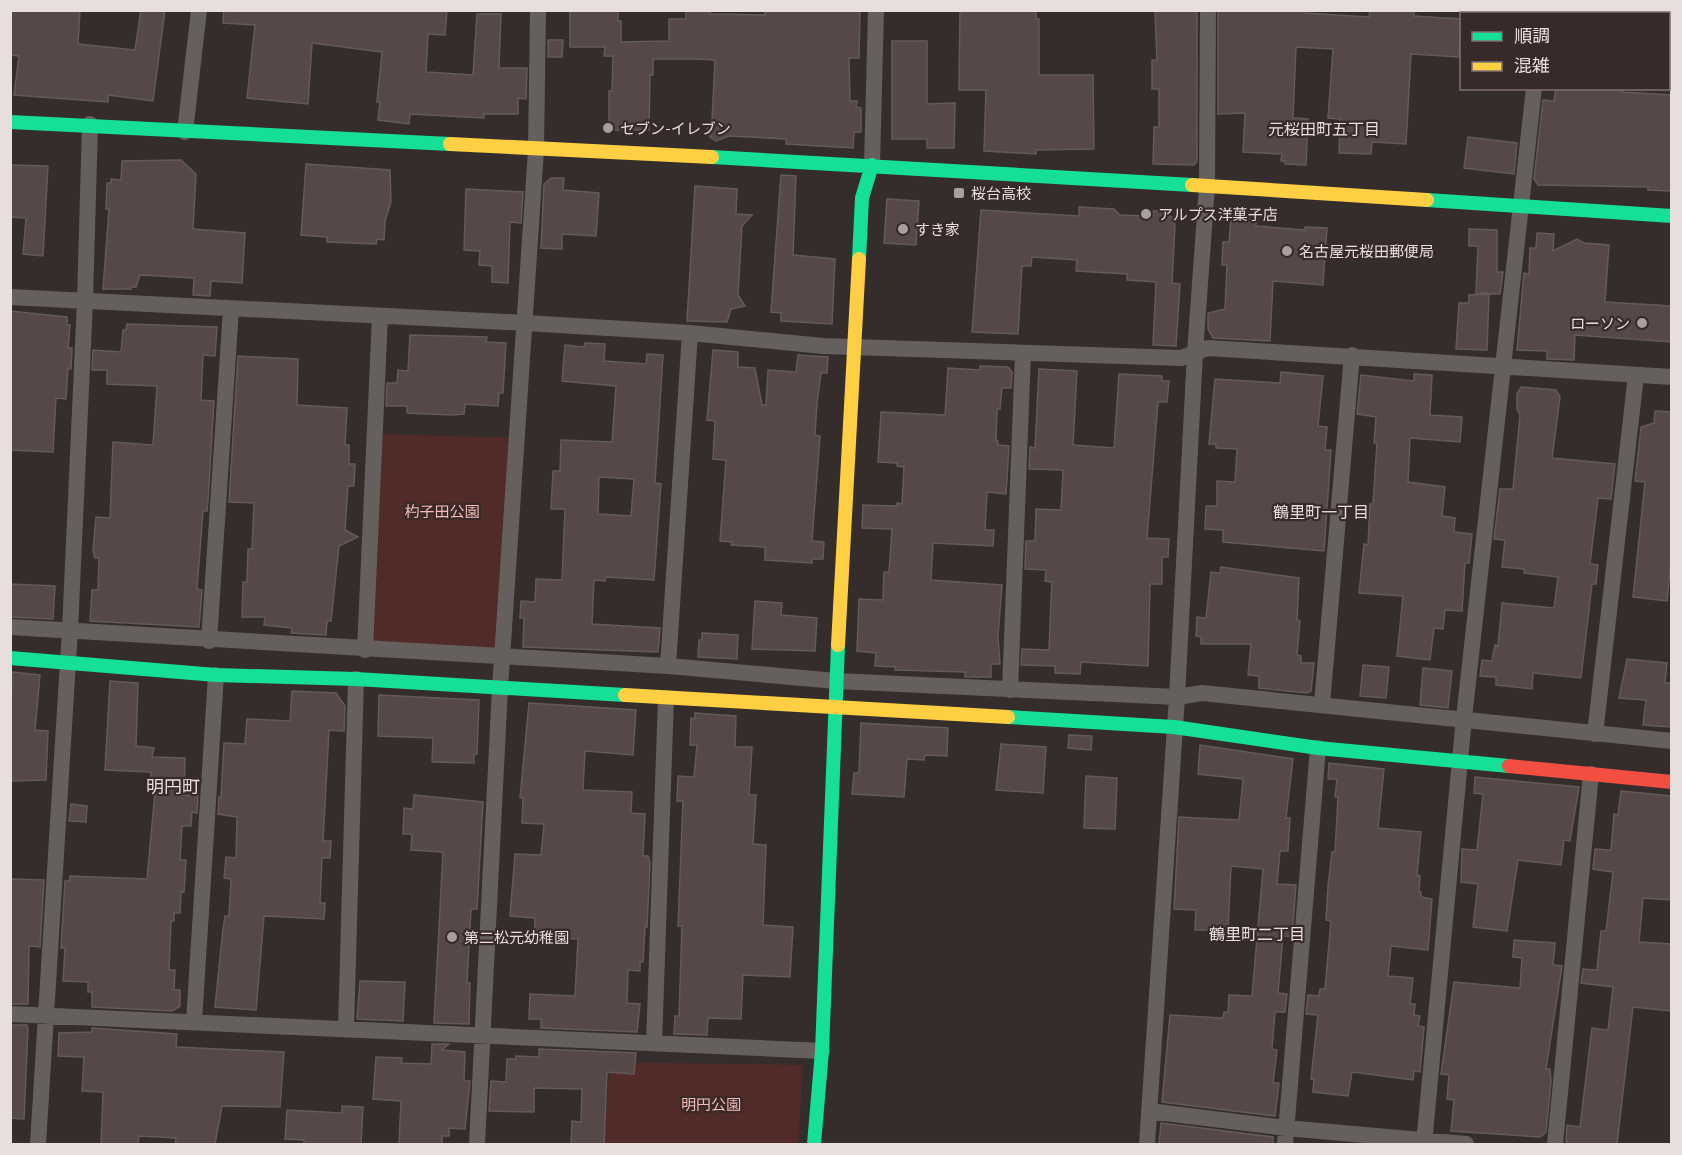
<svg xmlns="http://www.w3.org/2000/svg" width="1682" height="1155" viewBox="0 0 1682 1155" font-family="Quicksand,'Noto Sans JP',sans-serif">
<rect width="100%" height="100%" fill="#342d2c"/>
<path fill="#502b28" d="M378 434 515 438 501 655 368 650Z
M610 1062 803 1065 798 1144H604Z"/>
<path fill="#554846" stroke="#625b5a" stroke-width="1.5" fill-rule="evenodd" d="M10 10H80L78 44 135 50 141 10H165L153 101 108 95V102L14 95 19 56 10 55Z
M224 10H447L445 35 428 34 426 72 473 75 477 14H501L499 68H527L526 99 518 98V114H484V118L410 114 409 124 378 120 380 102H377L382 52 312 43 308 104 247 98 255 25 223 23Z
M570 10H618V21H621V42L669 41V19H686V10H710V14L765 15V10H860L859 58H849L850 101H857L856 107 861 108V132H854L853 148 786 144V139L729 136 716 141 710 137 707 129 712 121 715 60 696 59H653V75H650L649 130H609V91H612L613 56H604L605 47H570Z
M960 10H1036V19H1039V75H1093L1094 149 1036 150V154L984 151 986 90H959Z
M1155 10H1197V161L1194 165 1153 164 1154 127H1159V89H1152V60H1157Z
M1305 10V13L1369 17 1370 10H1414V16L1461 19 1459 57 1411 54 1406 144 1372 142 1371 154 1339 153 1340 119 1328 118 1333 49 1296 47 1293 118 1308 119 1306 165 1285 164V161H1281L1282 154 1243 152 1245 113 1218 114V11Z
M548 40H563L562 57H548Z
M892 41H927V104L955 103 954 148H927V139H892Z
M1556 88H1622V92L1671 95V191L1648 190V187L1538 185 1534 179 1543 100 1554 101Z
M1468 137 1517 143 1514 174 1464 168Z
M181 160 196 174 193 229 245 233 242 283 211 281 210 296 193 295 194 278 140 275 136 287H131V289H103L109 209H106L107 183H111V179L121 180 122 161Z
M306 164 390 170 391 202 385 221 384 240 377 239 376 244 327 242V237L301 235Z
M10 165 48 166 43 256 23 254 26 218 10 217Z
M781 175 796 176 793 255 835 259 832 324 781 321V313L771 312Z
M551 178H564L563 190 599 193 596 236 562 234V249L541 248 544 184Z
M695 186 737 189 736 214 752 215 742 226 738 295 745 306 731 309 727 322 687 321Z
M466 189 523 192 521 223 510 222 508 283 492 282V266L479 265 480 251 464 250Z
M887 199 919 201 916 245 884 243Z
M1079 207 1114 209 1120 215 1153 216V211H1161L1172 217 1175 225 1172 283 1180 284 1176 346 1153 345 1156 282 1127 280V274L1076 271 1077 260 1032 257 1031 266H1022L1018 334 972 332 981 210 1079 216Z
M1231 218 1256 219V226L1305 230V227L1327 228 1323 285 1273 281 1270 341 1213 338 1208 329V313L1225 309 1227 265H1222L1223 242H1229Z
M1469 229 1497 230V272H1503L1500 294 1476 293 1478 246H1469Z
M1537 233 1554 234 1553 251 1577 239 1584 243 1609 245 1605 302 1671 306V342L1575 335 1574 360 1547 359V351L1517 350 1524 273 1529 274 1530 248H1536Z
M1489 294 1487 350 1456 349 1459 303H1469V295Z
M10 311 67 317V325H70L68 348H72L71 369 68 368 66 399 56 398 53 452 10 450Z
M127 324 217 327 215 356 203 355 201 400 214 401 208 501 207 511H203L197 589 202 590 199 627 90 621 92 590H98L99 558H95L93 551 96 517 110 518 113 442 153 445 157 386 107 384V370H92L93 350 121 352 123 330H126Z
M410 335 487 337 486 342 506 343 503 393H499L498 406 465 404 464 414 452 415 407 413V406H386L387 383H397L398 370 408 371Z
M585 343 605 344 604 361 646 364 647 354 663 355 655 483 661 484 654 580 606 577 605 581 594 580 592 624 660 628 658 652 523 647 524 618H520L521 601 535 602 536 579 562 580 565 509H551L553 471H560L561 440 612 442 616 386 562 381 565 345 584 347ZM599 477 634 479 631 516 598 514Z
M713 350 738 352V367L755 368 762 405H766L768 370 796 372 798 355 828 357 827 373H821L817 403 815 435 820 436 812 541 824 542 823 559H812V563L765 560V547L731 545 732 542 720 541 726 460 713 459 715 421 707 420Z
M238 356 298 359 297 405 347 408 345 445H349V464H355L354 486H348L345 530 358 537 339 546 331 621H327L326 635 291 633 292 628 264 625 265 617H242L243 582H247L248 549H252L254 503 229 502Z
M980 366 1008 367 1012 372 1011 388H1002L1000 409H997L996 441H998V445L1009 446 1006 494 987 492 985 530H994L993 546 933 543 931 580 1002 585 998 636 1000 664H991V677H965V672L895 670 896 667 875 666 876 653 857 651 859 599 883 600 884 572H889L892 529 862 528 863 505 897 506V503L902 504 904 467 897 466V463L878 462 881 412 945 415 948 368 980 370Z
M1039 369 1077 371 1073 445 1114 448 1119 374 1162 376V381H1169L1167 402H1158L1147 538 1169 539 1168 557H1162V584H1150L1148 666 1081 662 1080 674 1055 673V666L1021 665 1022 649 1049 650 1051 602 1052 582 1045 581 1046 570 1025 569 1026 541H1035L1036 509 1061 510 1063 470 1029 469 1030 447 1035 448Z
M1281 372 1323 376 1318 426 1327 427 1325 450H1331L1324 551 1223 542V530L1205 529 1206 506H1217V481L1235 482 1237 449 1216 448V444H1209L1215 379 1280 383Z
M1414 374 1432 375 1430 415 1462 417 1460 442 1410 438 1408 482 1445 487 1442 516 1455 518 1454 532 1472 534 1469 563H1465L1462 611 1445 610 1443 629 1434 628 1430 660 1397 656 1403 596 1359 593 1364 544 1368 545 1370 504H1373L1377 443H1374L1376 417 1357 414 1361 375 1414 381Z
M1521 387 1556 390 1560 397 1552 458 1615 464 1611 499 1598 498 1590 564 1598 565 1596 584H1592L1581 678 1533 673 1532 689 1496 685V677L1480 676 1482 660 1492 661 1495 645 1498 646 1502 603 1554 608 1558 577 1524 573V569L1502 567 1505 540 1494 539 1500 489H1513L1520 415 1517 409V394Z
M1655 411 1671 412V559L1667 601 1633 597 1645 482 1635 481 1641 427 1654 423Z
M1221 567 1299 578 1297 620 1300 621 1297 655 1301 656V663H1314L1311 691 1307 693 1259 688V676L1248 675 1251 644H1201V637L1196 636 1197 617 1206 618 1211 572 1220 573Z
M10 584 55 586 53 619 10 617Z
M755 601 782 603 781 615 817 618 815 651 752 649Z
M702 633 738 635 737 659 698 657 699 640H702Z
M1627 659 1667 663 1665 683H1671V727L1643 725 1646 700 1619 698Z
M1363 665 1389 667 1386 698 1360 696Z
M1423 668 1452 671 1448 708 1420 705Z
M12 672 40 675 35 730 48 731 46 780 10 781Z
M110 681 138 683 136 746 154 748 152 757 185 758 184 795 198 796 197 813 192 812 191 826H182L180 860H186L184 892 181 891 180 913H174V921H171L169 970H175L174 990H180V1006L172 1011 92 1007V992H88V982L63 981 65 948H61L65 881H70V876L147 879 156 781H150L151 772 105 770Z
M292 691 336 693 345 706 344 731 329 730 323 841H331L330 858H322L320 903H325L324 919 264 916 256 1010 215 1007 223 929 225 916H229L231 879 224 878 226 857 236 858 237 817 218 814 219 797H221L224 743 245 744 247 719 290 721Z
M379 695 479 700 477 754H474V763L432 762 433 738 378 736Z
M529 703 636 710 633 755 585 751 583 790 632 792 631 813 645 814 643 856H648L650 863 647 927H645L643 962H640V971L628 970 627 1003 640 1004 637 1032 541 1028V1019H529L530 994 575 996 578 939 534 937 535 918 510 916 515 854 541 855 544 824 522 823 523 798H520Z
M695 713 736 716 735 747H752L749 795H756L753 844 766 845 763 925 793 927 790 977 743 975 741 1019 708 1018 707 1035 674 1034 675 1016H679L682 926H678L683 801H677L678 776 694 777 697 745H690L691 718 695 719Z
M861 723 948 728 947 756 925 755 924 760 907 759 904 797 852 794 854 773H859Z
M1069 735 1092 736 1091 750 1068 748Z
M1001 744 1046 747 1043 793 996 790Z
M1200 745 1293 759 1286 818H1290L1288 851H1280L1277 884 1296 885 1292 937 1283 936 1278 993 1287 994 1285 1012H1275L1272 1049 1277 1050 1273 1083H1279L1275 1116 1162 1102 1170 1015 1223 1018 1224 1012H1228L1229 995 1252 996 1263 869 1231 866 1228 930H1195L1196 910 1174 909 1179 817 1239 820 1243 779 1198 774Z
M1329 763 1384 769 1378 828 1421 832 1417 875 1420 876 1419 892H1421V897L1432 899 1428 950 1391 946 1388 976 1413 978 1410 1004H1415L1414 1015 1420 1016 1418 1026 1424 1027 1420 1072 1414 1071 1413 1080 1352 1072 1348 1096 1313 1092 1314 1079H1311L1318 1015 1306 1014 1308 995 1319 996 1320 989H1325L1331 921 1326 920 1328 886 1332 852H1335L1338 797H1335L1337 779H1328Z
M1086 776 1117 778 1115 829 1084 828Z
M1475 777 1579 787 1570 841 1564 840 1561 865 1518 860 1507 931 1473 927 1478 884 1461 882 1462 849 1477 850 1483 794 1474 793Z
M1621 791 1671 796V900L1643 898 1639 942 1671 944V1011L1633 1007 1617 1144H1569L1566 1141 1567 1125 1580 1127 1592 1028 1608 1030 1613 987 1581 983 1583 969 1597 970 1601 931H1606L1613 872 1593 869 1595 849 1611 850 1614 814 1618 815Z
M414 795 483 802 477 909H471L467 983H470L469 1024 434 1023 443 852 411 850 412 834H403L404 808 413 809Z
M71 804 87 806 86 822 69 821Z
M10 879 44 880 40 947 29 946 28 1004H10Z
M1514 940 1555 943 1553 965 1562 966 1546 1069H1550L1551 1081 1546 1132 1540 1137 1451 1131 1454 1100 1447 1099 1449 1075 1441 1074 1454 982 1520 988 1522 958 1513 957Z
M360 981 405 982 403 1021 357 1019Z
M10 1025H27L28 1028 24 1119 10 1118Z
M92 1028 177 1034 176 1047 284 1052 280 1107 222 1106 215 1144H175L176 1138 139 1136 138 1144H101L103 1092 82 1091 84 1057 58 1056 59 1033 92 1032Z
M432 1044H449L442 1050 465 1052 464 1081H470L465 1129 449 1128V1136H442V1144H399L401 1101 373 1099 376 1057 402 1058 401 1063 431 1064Z
M539 1049 636 1053 634 1074 607 1072 604 1144H571L572 1121 581 1122 582 1089 534 1088V1112L489 1111 491 1081 506 1082 507 1059H516V1056L539 1057Z
M342 1106 363 1107 361 1144H304V1140L285 1139 287 1110 342 1113Z
M1161 1123 1273 1137V1144H1159Z"/>
<g fill="none" stroke-linecap="round" stroke-linejoin="round">
<path stroke="#655f5e" stroke-width="16" d="M1544 14 1545 10
M185 132 199 10
M872 165 876 10
M10 297 526 323 690 333 823 346 1181 358 1208 348 1672 377
M10 627 668 666 836 681 1177 697 1202 693 1672 741
M209 641 231 309
M365 650 380 316
M668 666 690 333
M1010 690 1023 353
M1322 704 1352 355
M1595 734 1636 375
M10 1014 822 1051
M194 1022 216 675
M346 1029 356 679
M654 1043 666 698
M1149 1111 1286 1128 1466 1144
M38 1144 70 630 85 301 90 124
M477 1144 500 688 536 150 538 10
M1147 1144 1177 697 1195 353 1207 186 1208 10
M1285 1144 1318 748
M1424 1144 1464 718 1534 88
M1555 1144 1591 774"/>
<path stroke="#16e098" stroke-width="14" d="M10 122 450 144
M712 157 1192 185
M1427 200 1672 216
M859 259 862 198 872 165
M10 658 216 675 356 679 625 695
M1008 717 1174 727 1318 748 1509 766
M814 1144 822 1051 838 645"/>
<path stroke="#ffcf43" stroke-width="14" d="M450 144 712 157
M1192 185 1427 200
M838 645 859 259
M625 695 1008 717"/>
<path stroke="#f24e42" stroke-width="14" d="M1509 766 1672 782"/>
</g>
<g fill="#a8a09f" stroke="#382a28" stroke-width="2">
<circle cx="608" cy="128" r="6"/>
<rect x="953" y="187" width="12" height="12" rx="3"/>
<circle cx="1146" cy="214" r="6"/>
<circle cx="903" cy="229" r="6"/>
<circle cx="1287" cy="251" r="6"/>
<circle cx="1642" cy="323" r="6"/>
<circle cx="452" cy="937" r="6"/>
</g>
<g text-anchor="middle" dominant-baseline="central" stroke-width="4.5" stroke-linejoin="round" paint-order="stroke">
<g font-size="15" fill="#e7dedd" stroke="#382a28" text-anchor="start">
<text x="620" y="128">セブン-イレブン</text>
<text x="971" y="193">桜台高校</text>
<text x="1158" y="214">アルプス洋菓子店</text>
<text x="915" y="229">すき家</text>
<text x="1299" y="251">名古屋元桜田郵便局</text>
<text x="1630" y="323" text-anchor="end">ローソン</text>
<text x="464" y="937">第二松元幼稚園</text>
</g>
<g font-size="15" fill="#f6bbb4" stroke="#382a28">
<text x="442" y="511">杓子田公園</text>
<text x="711" y="1104">明円公園</text>
</g>
<g font-size="16" fill="#e7dedd" stroke="#382a28">
<text x="1324" y="129">元桜田町五丁目</text>
<text x="1321" y="512">鶴里町一丁目</text>
<text x="1257" y="934">鶴里町二丁目</text>
</g>
<g font-size="18" fill="#e7dedd" stroke="#382a28">
<text x="173" y="786">明円町</text>
</g>
</g>
<rect width="1682" height="1155" fill="none" stroke="#e7dedd" stroke-width="24"/>
<rect x="1460" y="12" width="210" height="78" fill="#382a28" stroke="#7e7270" stroke-width="1.5"/>
<rect x="1472" y="32" width="30" height="9" fill="#16e098" stroke="#7e7270" stroke-width="1.5"/>
<text x="1514" y="42" font-size="18" fill="#e7dedd">順調</text>
<rect x="1472" y="62" width="30" height="9" fill="#ffcf43" stroke="#7e7270" stroke-width="1.5"/>
<text x="1514" y="72" font-size="18" fill="#e7dedd">混雑</text>
</svg>
